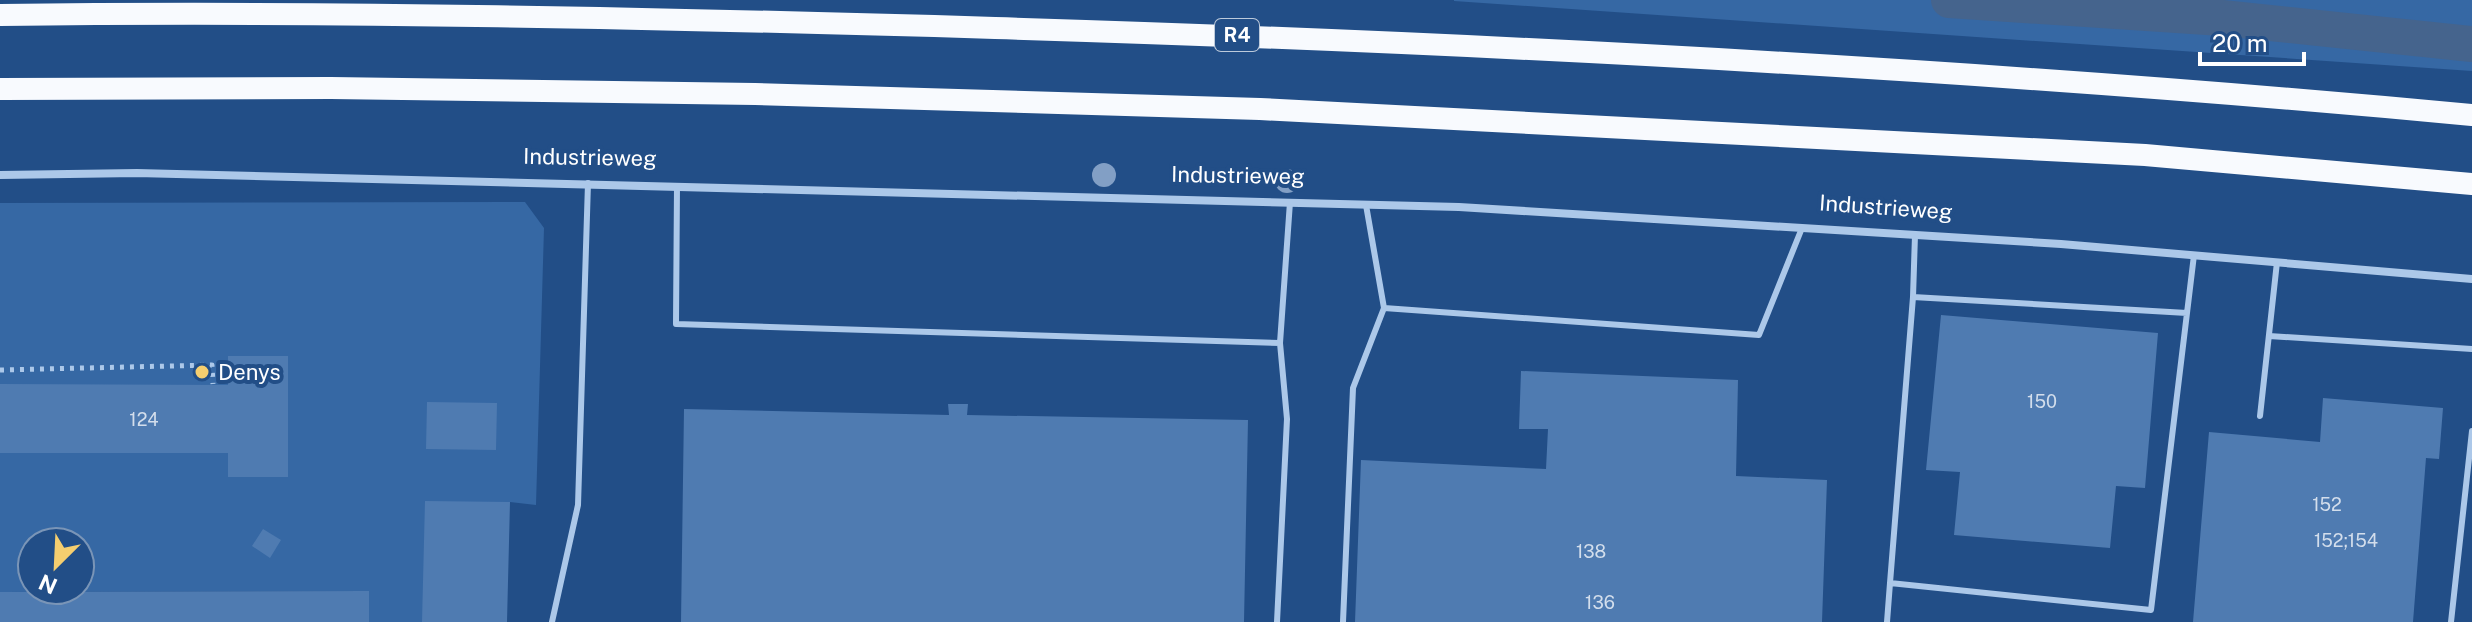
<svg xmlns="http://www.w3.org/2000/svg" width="2472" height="622" viewBox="0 0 2472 622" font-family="'Public Sans',sans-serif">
<rect width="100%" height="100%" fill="#224e87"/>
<path fill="#3668a4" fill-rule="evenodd" d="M2472 0V71L1454 1V0Z
M525 202 544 228 536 505 510 502 422 622H369V591L0 592V203ZM32 542H80V590H32Z"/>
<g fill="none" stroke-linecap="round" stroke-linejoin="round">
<path stroke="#45648d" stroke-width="36" d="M1949 0 2222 18 2472 44"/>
</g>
<path fill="#4f7bb1" d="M1941 315 2158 333 2145 488 2116 486 2110 548 1954 535 1960 472 1926 470Z
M228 356H288V477H228V453H0V384L228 385Z
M1521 371 1738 380 1736 476 1827 480 1822 622H1355L1361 460 1546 469 1548 429H1519Z
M2323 398 2443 408 2439 459 2426 458 2413 622H2193L2209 432 2320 442Z
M427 402 497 403 496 450 426 449Z
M948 404H968L967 415 1248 420 1244 622H681L684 409 949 415Z
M425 501 510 502 507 622H422Z
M263 529 281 540 270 558 252 546Z
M369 591V622H0V592Z"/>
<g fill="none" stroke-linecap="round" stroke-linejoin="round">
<path stroke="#acc8e9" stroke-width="5" stroke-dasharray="4 6" stroke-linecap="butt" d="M0 370 212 365 213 384"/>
<path stroke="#acc8e9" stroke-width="6" d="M677 186 676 324 1280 343 1290 202
M1366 205 1384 308 1759 335 1802 228
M1915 235 1913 297 2187 313 2194 255
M1913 297 1890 583 2151 610 2187 313
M2269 336 2472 349
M2260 416 2277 262
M552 622 578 505 588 183
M1277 622 1287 419 1280 343
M1343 622 1353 388 1384 308
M1887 622 1890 583
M2451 622 2472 431"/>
<path stroke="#acc8e9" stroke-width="8" d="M0 175 137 173 1459 207 2061 244 2472 279"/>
<path stroke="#f8fafe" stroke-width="22" d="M0 15C332 11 663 18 995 28 1488 43 1981 69 2472 115
M0 89 331 88 755 94 1260 109 2145 155 2472 184"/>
</g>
<g fill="#829fc5">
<circle cx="1104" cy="175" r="12"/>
<circle cx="1287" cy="181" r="12"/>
</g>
<circle fill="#f5ce6f" stroke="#224e87" stroke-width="3" cx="202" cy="372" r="8"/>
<g text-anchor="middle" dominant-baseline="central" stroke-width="8" stroke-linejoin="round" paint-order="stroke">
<g font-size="18" fill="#d3deec">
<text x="2042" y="401">150</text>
<text x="144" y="419">124</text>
<text x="2327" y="504">152</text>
<text x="2346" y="540">152;154</text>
<text x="1591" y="551">138</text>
<text x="1600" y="602">136</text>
</g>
<rect fill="#224e87" stroke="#bdcadb" stroke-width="2" x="1215" y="19" width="44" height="32" rx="6"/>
<g font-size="20" font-weight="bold" fill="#fff">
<text x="1237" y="35">R4</text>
</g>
<g font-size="22" fill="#fff" stroke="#224e87">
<text transform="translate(590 157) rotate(1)">Industrieweg</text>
<text transform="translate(1238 175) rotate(1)">Industrieweg</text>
<text transform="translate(1886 207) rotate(4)">Industrieweg</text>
</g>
<g font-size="22" fill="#fff" stroke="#224e87" text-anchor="start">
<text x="218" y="372">Denys</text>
</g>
</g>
<g transform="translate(56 566) rotate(204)"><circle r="38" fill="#224e87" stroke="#7a95b7" stroke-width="2"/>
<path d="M0-6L14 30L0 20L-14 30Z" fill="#f5ce6f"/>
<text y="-12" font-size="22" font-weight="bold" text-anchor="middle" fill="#ffffff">N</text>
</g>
<path d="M2200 52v12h104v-12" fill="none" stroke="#ffffff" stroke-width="4"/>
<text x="2212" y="52" font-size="24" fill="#ffffff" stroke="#224e87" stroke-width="6" paint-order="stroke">20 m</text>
</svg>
